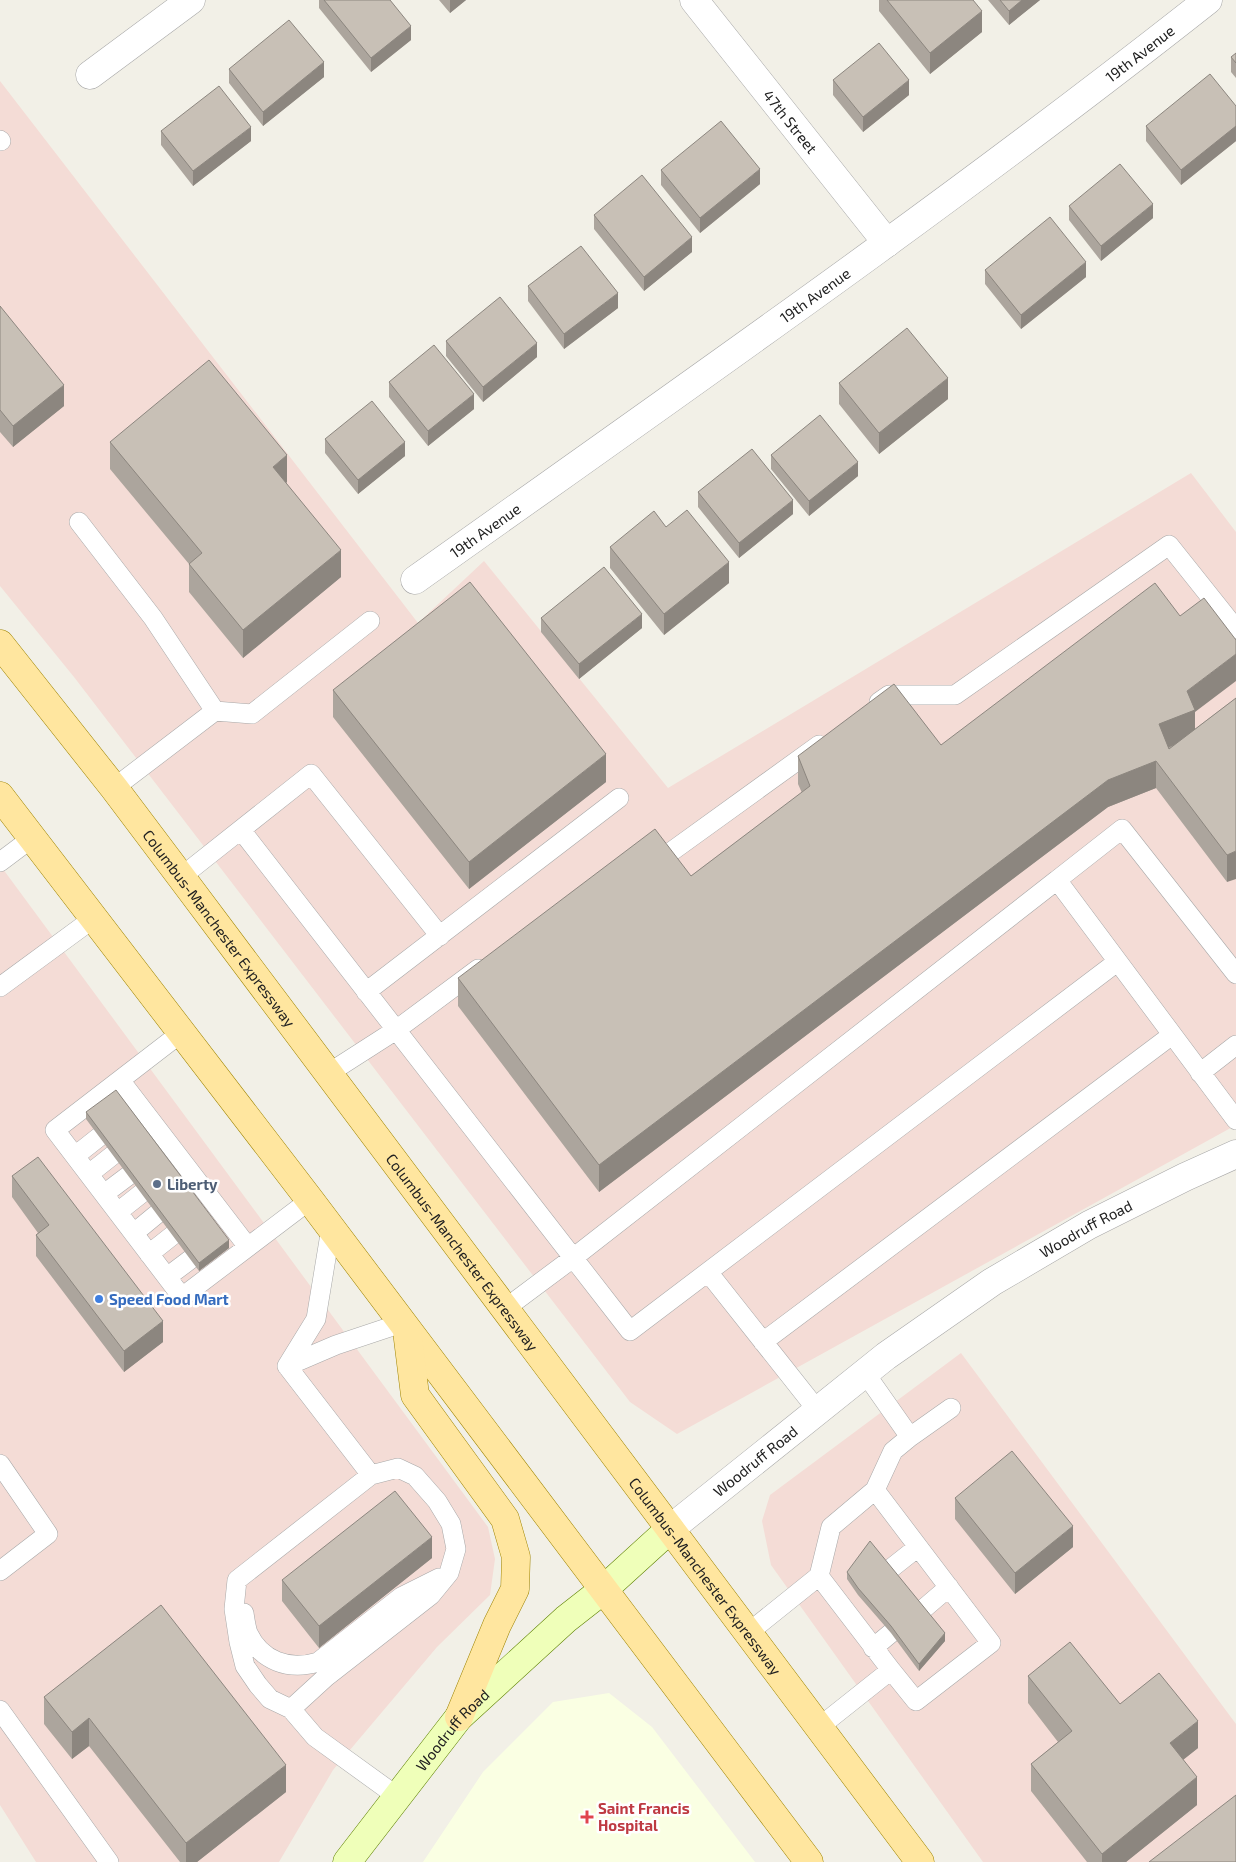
<svg xmlns="http://www.w3.org/2000/svg" width="1236" height="1862" viewBox="0 0 1236 1862" font-family="'Exo 2',sans-serif">
<rect width="100%" height="100%" fill="#f2f0e7"/>
<path fill="#f4dcd6" d="M0 81 418 623 484 561 668 788 1191 473 1236 532V1125L677 1434 630 1402 74 677 0 586Z
M0 865 488 1527 495 1559 490 1595 437 1647 333 1770 279 1862H36L0 1805Z
M961 1353 1236 1724V1862H983L771 1565 762 1521 770 1495Z"/>
<path fill="#faffe3" d="M609 1693 652 1727 755 1862H423L483 1772 553 1702Z"/>
<g fill="none" stroke-linecap="round" stroke-linejoin="round">
<defs>
<path id="lane" d="M0 140 1 141
M79 522 153 618 215 711
M879 702 889 695H955L1169 545 1236 629
M114 788 215 711 252 714 370 621
M241 830 630 1331 1117 962
M649 848 668 854 819 745
M0 862 32 838
M181 877 311 774 440 936
M1057 880 1122 829 1236 974
M0 987 94 918
M366 992 619 798
M181 1033 55 1130 182 1297 310 1200
M329 1073 396 1030 478 969
M1200 1073 1236 1045
M120 1080 248 1247
M75 1156 99 1137
M89 1174 113 1155
M104 1194 128 1176
M118 1212 142 1193
M134 1233 157 1214
M149 1254 173 1235
M708 1272 818 1411
M167 1277 191 1259
M506 1308 573 1258 1057 880 1236 1120
M763 1342 1172 1035
M287 1366 316 1319 331 1228
M287 1366 371 1475
M287 1366 336 1345 402 1323
M910 1437 951 1408
M0 1464 48 1534 0 1571
M875 1490 831 1527 819 1576 891 1670
M889 1570 918 1547
M921 1611 949 1587
M244 1613C245 1620 246 1627 248 1633 261 1661 289 1671 318 1662L401 1597 439 1578
M748 1633 819 1576
M873 1648 891 1633
M291 1709 326 1677 431 1595 449 1573 456 1549 451 1524 437 1501 415 1476 398 1468 371 1475 237 1580 234 1609 239 1642 245 1666 258 1685 270 1699 291 1709 315 1737 398 1797
M0 1710 109 1862
M818 1728 891 1670 916 1701 991 1643 875 1490 893 1451 910 1437 865 1373"/>
<g id="street">
<path id="s1" d="M694 0 887 243"/>
<path d="M90 75 191 0"/>
<path id="s2" d="M415 580C682 390 951 203 1208 0"/>
<path id="s3" d="M670 1529 886 1356 992 1282 1089 1225 1185 1177 1236 1154"/>
</g>
<g id="secondary">
<path id="s4" d="M347 1862 459 1717 566 1619 603 1590 670 1529"/>
</g>
<g id="primary">
<path id="s5" d="M0 644 114 788 181 877 920 1862"/>
<path d="M0 796 310 1200 809 1862"/>
<path d="M407 1331 415 1395 505 1519 516 1557 515 1589 497 1625 459 1717"/>
</g>
</defs>
<use href="#lane" stroke="#a8a8a8" stroke-width="20"/>
<use href="#street" stroke="#a8a8a8" stroke-width="29"/>
<use href="#secondary" stroke="#5d8000" stroke-width="29"/>
<use href="#primary" stroke="#9e8400" stroke-width="29"/>
<use href="#lane" stroke="#fff" stroke-width="19"/>
<use href="#street" stroke="#fff" stroke-width="28"/>
<use href="#secondary" stroke="#efffb9" stroke-width="28"/>
<use href="#primary" stroke="#ffe69f" stroke-width="28"/>
</g>
<path fill="#aca59d" d="M319 0H390L411 40 371 72 319 8Z
M439 0H466L450 13Z
M879 0H973L982 32 930 74 879 11Z
M988 0H1040L1009 25Z
M1236 53V78L1231 72V57Z
M229 69 324 77 263 126 229 83Z
M833 80 909 95 863 132 833 95Z
M1236 106V141L1181 185 1146 141V126Z
M161 131 251 141 193 186 161 145Z
M661 170 760 184 700 233 661 185Z
M1069 206 1153 218 1101 261 1069 220Z
M594 215 692 252 644 291 594 229Z
M985 270 1086 277 1021 329 985 284Z
M528 286 618 308 564 349 528 301Z
M0 306 64 406 13 447 0 432Z
M446 341 537 357 483 402 446 356Z
M389 382 474 409 428 446 389 397Z
M839 383 948 399 879 454 839 404Z
M325 439 405 456 358 494 325 453Z
M110 442 287 482 286 483 341 577 243 658 189 592V564L110 469Z
M771 455 858 476 809 516 771 469Z
M698 492 793 514 739 558 698 507Z
M666 527 729 583 664 635 610 568V547Z
M541 618 642 628 579 679 541 632Z
M333 690 606 782 469 889 333 717Z
M1236 698 1227 882 1156 788 1108 807 599 1192 458 1006V978L691 876 802 793 798 784V756L941 745 1195 712V729Z
M86 1112 229 1248 199 1271 86 1119Z
M12 1176 163 1342 124 1372 36 1256V1235L38 1233 12 1197Z
M955 1498 1073 1547 1015 1594 955 1519Z
M432 1558 319 1648 282 1601V1580Z
M847 1572 945 1641 919 1671 891 1633 858 1595 847 1579Z
M1028 1676 1120 1704 1198 1748 1183 1760 1197 1805 1126 1862H1087L1031 1791V1764L1058 1742 1028 1703Z
M44 1697 286 1792 197 1862H180L89 1746 72 1759 44 1724Z"/>
<path fill="#8c867f" d="M450 0H466L450 13Z
M1022 0H1040L1009 25V11Z
M982 11V32L930 74V53Z
M411 26V40L371 72V58Z
M324 62V77L263 126V112Z
M909 80V95L863 132V117Z
M1236 126V141L1181 185V170Z
M251 127V141L193 186V171Z
M760 169V184L700 233V218Z
M1153 204V218L1101 261V246Z
M692 237V252L644 291V277Z
M1086 262V277L1021 329V315Z
M618 293V308L564 349V334Z
M537 343V357L483 402V387Z
M948 378V399L879 454V433Z
M64 385V406L13 447V426Z
M474 394V409L428 446V431Z
M405 442V456L358 494V480Z
M287 455V482L273 494V467Z
M858 462V476L809 516V501Z
M793 500V514L739 558V543Z
M341 550V577L243 658V630Z
M729 562V583L664 635V614Z
M642 614V628L579 679V664Z
M1236 654V681L1195 712V737L1159 751V724L1187 691Z
M606 754V782L469 889V862Z
M1156 761V788L1108 807 599 1192V1165L1108 780Z
M1236 851V879L1227 882V855Z
M229 1240V1248L199 1271V1263Z
M163 1321V1342L124 1372V1351Z
M1073 1526V1547L1015 1594V1573Z
M432 1537V1558L319 1648V1626Z
M945 1633V1641L919 1671V1664Z
M89 1718V1746L72 1759V1732Z
M1198 1721V1748L1170 1770V1743Z
M286 1765V1792L197 1862H186V1843Z
M1197 1777V1805L1126 1862H1102V1854Z"/>
<path fill="#c8c0b6" stroke="#8c867f" d="M324 0H390L411 26 371 58Z
M887 0H973L982 11 930 53Z
M1000 0H1022L1009 11Z
M289 20 324 62 263 112 229 69Z
M879 43 909 80 863 117 833 80Z
M1236 53V63L1231 57Z
M1210 74 1236 106V126L1181 170 1146 126Z
M219 86 251 127 193 171 161 131Z
M721 121 760 169 700 218 661 170Z
M1120 164 1153 204 1101 246 1069 206Z
M642 175 692 237 644 277 594 215Z
M1050 217 1086 262 1021 315 985 270Z
M581 246 618 293 564 334 528 286Z
M500 297 537 343 483 387 446 341Z
M0 306 64 385 13 426 0 410Z
M907 328 948 378 879 433 839 383Z
M434 345 474 394 428 431 389 382Z
M209 360 287 455 273 467 341 550 243 630 189 564 202 553 110 442Z
M372 401 405 442 358 480 325 439Z
M820 415 858 462 809 501 771 455Z
M752 449 793 500 739 543 698 492Z
M687 510 729 562 664 614 610 547 654 511 666 527Z
M604 567 642 614 579 664 541 618Z
M470 582 606 754 469 862 333 690Z
M1155 583 1180 616 1204 598 1236 640V654L1187 691 1195 710 1159 724 1169 749 1236 698V851L1227 855 1156 761 1108 780 599 1165 458 978 655 829 691 876 810 786 798 756 894 684 941 745Z
M116 1090 229 1240 199 1263 86 1112Z
M38 1157 163 1321 124 1351 36 1235 49 1225 12 1176Z
M1012 1451 1073 1526 1015 1573 955 1498Z
M395 1491 432 1537 319 1626 282 1580Z
M870 1541 945 1633 919 1664 891 1626 858 1588 847 1572Z
M161 1605 286 1765 186 1843 89 1718 72 1732 44 1697Z
M1070 1642 1120 1704 1159 1673 1198 1721 1170 1743 1197 1777 1102 1854 1031 1764 1072 1731 1028 1676Z
M1236 1795V1862H1149Z"/>
<circle fill="#5c6f8a" stroke="#fff" stroke-width="2" cx="157" cy="1184" r="5"/>
<circle fill="#3f7fe0" stroke="#fff" stroke-width="2" cx="99" cy="1299" r="5"/>
<path fill="#e0444e" stroke="#fff" stroke-width="2" d="M584.5 1809.5h5v5h5v5h-5v5h-5v-5h-5v-5h5z"/>
<g text-anchor="middle" dominant-baseline="central" stroke-width="5" stroke-linejoin="round" paint-order="stroke">
<g font-size="15" fill="#212121" stroke="#fff">
<text stroke="none"><textPath href="#s2" startOffset="896">19th Avenue</textPath></text>
<text stroke="none"><textPath href="#s1" startOffset="155">47th Street</textPath></text>
<text stroke="none"><textPath href="#s2" startOffset="491">19th Avenue</textPath></text>
<text stroke="none"><textPath href="#s2" startOffset="86">19th Avenue</textPath></text>
<text stroke="none"><textPath href="#s5" startOffset="359">Columbus-Manchester Expressway</textPath></text>
<text stroke="none"><textPath href="#s3" startOffset="514">Woodruff Road</textPath></text>
<text stroke="none"><textPath href="#s5" startOffset="764">Columbus-Manchester Expressway</textPath></text>
<text stroke="none"><textPath href="#s3" startOffset="109">Woodruff Road</textPath></text>
<text stroke="none"><textPath href="#s5" startOffset="1169">Columbus-Manchester Expressway</textPath></text>
<text stroke="none"><textPath href="#s4" startOffset="169">Woodruff Road</textPath></text>
</g>
<g font-size="15" font-weight="bold" fill="#4e5e75" stroke="#fff" text-anchor="start">
<text x="167" y="1184">Liberty</text>
</g>
<g font-size="15" font-weight="bold" fill="#366cbe" stroke="#fff" text-anchor="start">
<text x="109" y="1299">Speed Food Mart</text>
</g>
<g font-size="15" font-weight="bold" fill="#be3a42" stroke="#fff" text-anchor="start">
<text x="598" y="1808">Saint Francis<tspan x="598" dy="17">Hospital</tspan></text>
</g>
</g>
</svg>
